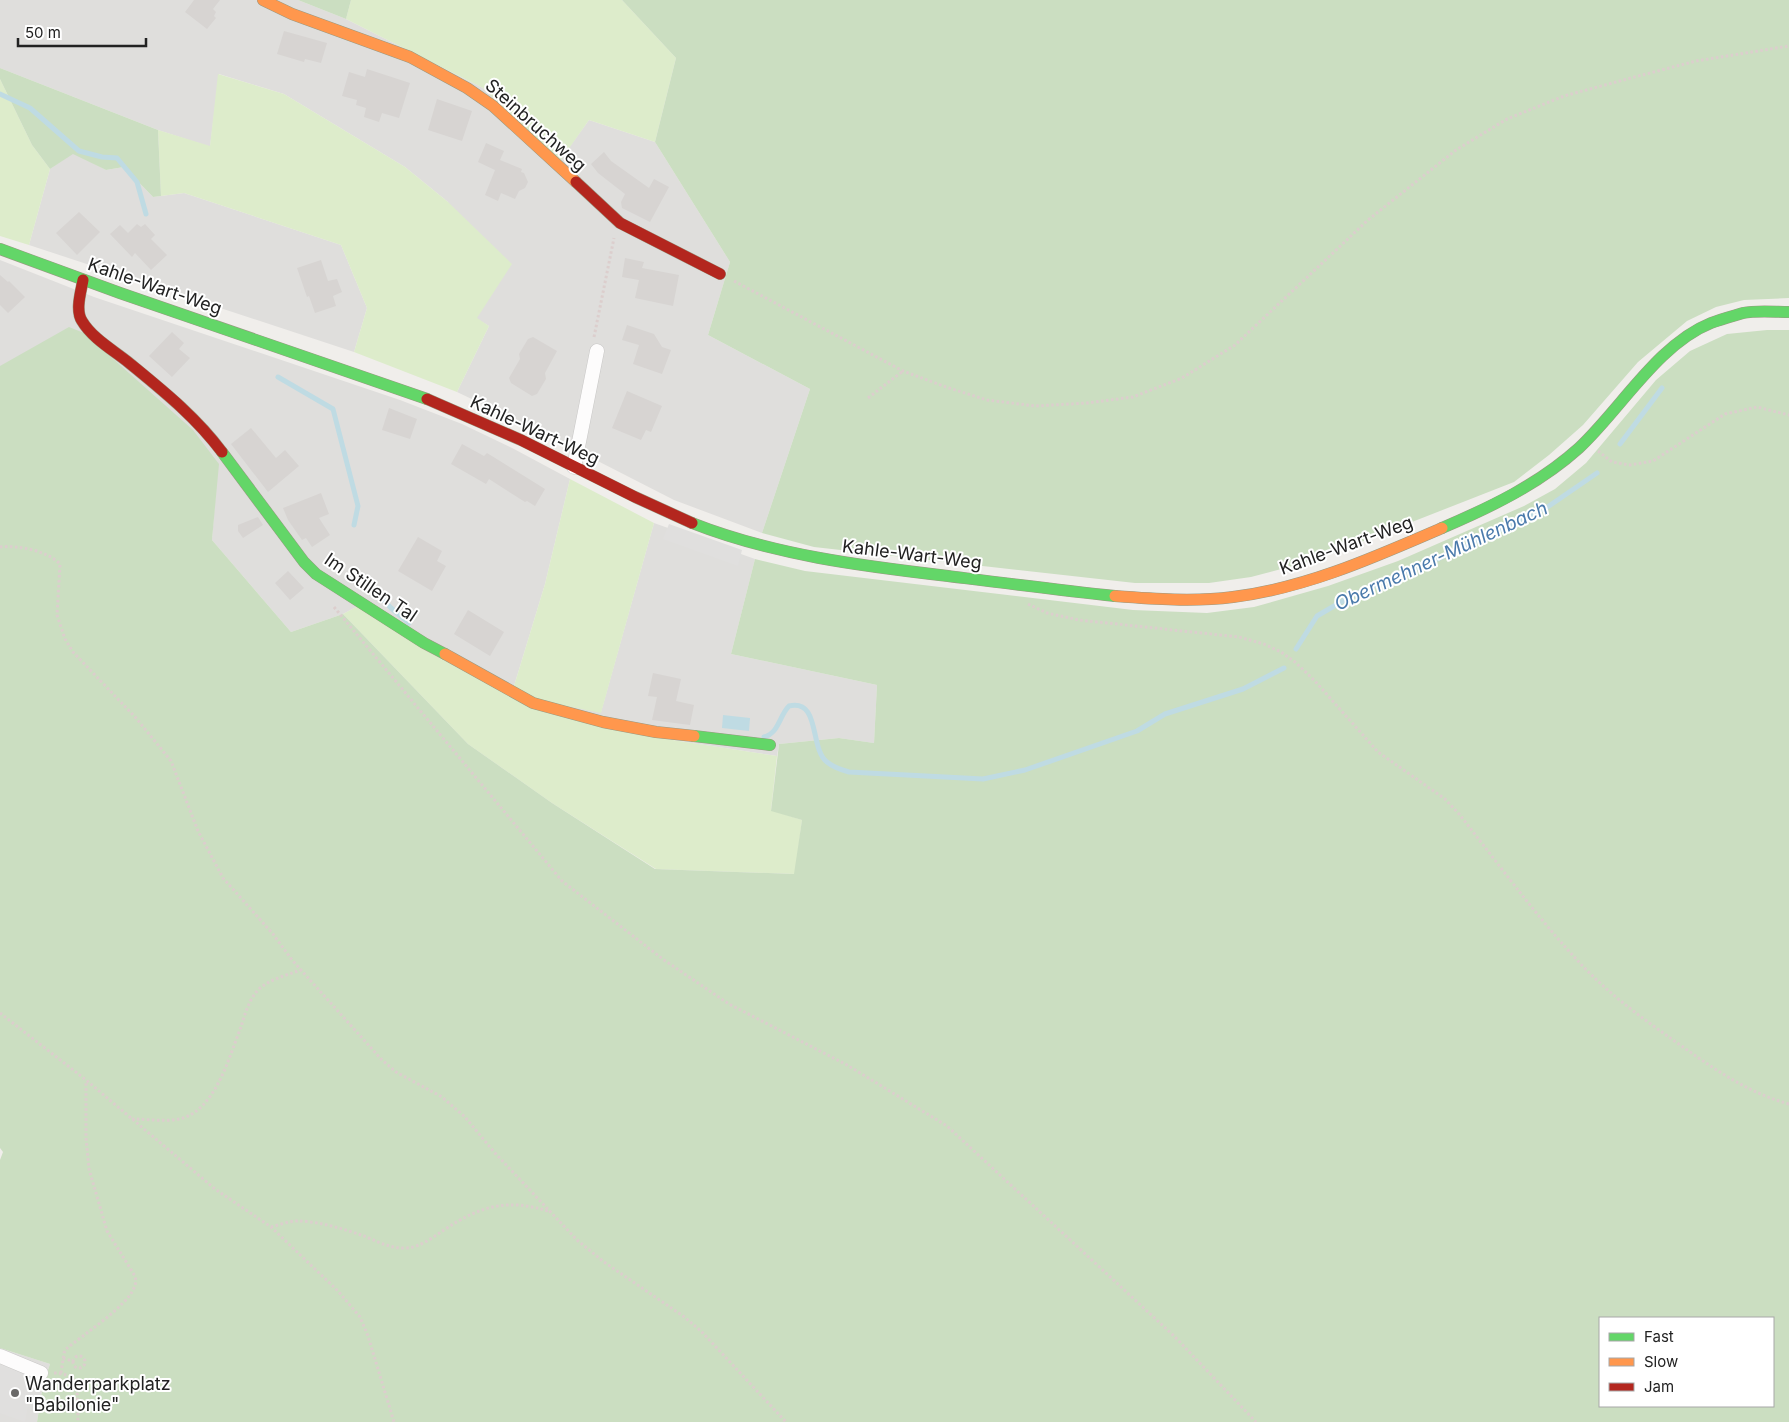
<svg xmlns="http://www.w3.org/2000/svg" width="1789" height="1422" viewBox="0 0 1789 1422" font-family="Inter,sans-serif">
<rect width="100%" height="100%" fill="#f0eeeb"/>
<path fill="#dfdedc" d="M0 0H298L346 19 483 88 560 160 589 120 655 142 730 262 708 335 810 389 762 533 674 500 541 432 457 392 489 326 477 319 448 202 405 167 284 94 219 74 210 147 158 130 0 68Z
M73 153 106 170 124 167 153 197 184 193 341 245 367 308 354 352 29 245 50 169Z
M0 260 94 297 400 400 462 424 514 449 570 479 545 584 514 686 601 712 654 523 755 559 731 654 877 685 874 743 839 738 779 744 777 756 653 737 534 707 358 606 343 614 291 632 212 540 218 464 0 366Z
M0 1348 50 1364 43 1385 37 1422H0Z"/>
<path fill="#ddeccb" d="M351 0H622L676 58 655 142 589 120 560 161 483 88 346 19Z
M218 74 284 94 405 167 448 202 512 264 477 318 489 326 457 392 354 352 367 308 341 245 184 193 161 196 158 130 210 146Z
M0 79 32 145 50 169 29 245 0 236Z
M570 479 654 523 601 713 538 700 514 686 545 584Z
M358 606 454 665 653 737 777 756 771 810 802 820 795 874 656 869 552 803 468 744 343 614Z"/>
<path fill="#cbdec1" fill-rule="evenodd" d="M298 0H351L346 19Z
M622 0H1789V298L1744 300 1716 307 1687 321 1638 362 1583 425 1549 455 1514 482 1315 560 1251 577 1209 583H1135L814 547 762 533 810 389 708 335 730 262 655 142 676 58Z
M0 68 158 130 161 196 153 197 124 167 106 170 73 154 50 169 32 145 0 79Z
M69 327 84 333 193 430 219 464 212 540 291 632 343 614 468 744 552 803 655 869 794 874 802 820 771 811 779 744 839 738 874 743 877 685 731 654 755 559 805 571 1133 610 1207 613 1254 607 1328 586 1398 561 1524 506 1555 489 1586 463 1656 380 1690 351 1727 334 1767 330H1789V1422H37L43 1385 50 1364 0 1348V1160L3 1152 0 1148V366ZM1600 1318H1773V1406H1600Z"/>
<path fill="#e0dfde" d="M669 524 742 550 738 566 663 539Z
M0 1361 34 1373 25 1422 0 1413Z"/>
<path fill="#bfdbe3" d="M723 715 750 718 749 731 722 728Z"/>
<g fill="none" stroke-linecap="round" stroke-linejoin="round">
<path stroke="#bfdbe3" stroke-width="5" d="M0 94 30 108 79 151 102 157 117 158 137 182 146 214
M278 377 333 409 358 506 354 525
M1620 444 1662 388
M366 582 391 608 409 623
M1296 649 1317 616 1353 595 1454 552 1546 508 1597 473
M764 737C779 733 779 716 789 706 821 699 809 748 827 762 833 767 842 770 849 772L983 779 1025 770 1137 731 1165 714 1243 689 1284 668"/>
</g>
<path fill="#d7d4d2" d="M194 0H220L213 9 216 12 214 16 216 18 207 29 185 12Z
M284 31 327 43 321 63 305 59 304 62 277 54Z
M367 69 410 83 399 118 382 113 379 122 364 117 366 108 356 105 357 100 342 96 349 72 365 77Z
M437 99 472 111 462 141 428 130Z
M486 143 504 151 500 160 522 169 521 172 524 173 528 182 525 188 519 191 515 199 501 193 498 201 485 195 495 170 478 162Z
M604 152 611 161 649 188 654 179 669 187 650 222 622 208 621 202 625 194 598 173 591 164Z
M79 212 100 232 77 255 56 233Z
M137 224 141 227 145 224 155 235 151 239 167 255 151 270 135 253 132 257 110 234 120 225 128 233Z
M625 258 644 262 642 268 679 275 673 306 635 298 639 280 622 277Z
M321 260 328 281 337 279 342 292 333 296 336 306 315 313 309 296 307 297 297 268Z
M0 275 8 282 9 281 25 297 8 313 0 305Z
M627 325 654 334 662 347 671 350 662 374 633 364 639 345 622 340Z
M172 332 184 343 179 349 190 358 172 377 149 356Z
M533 337 557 351 545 373 546 379 537 394 532 396 511 383 509 378 520 359 519 354 528 339Z
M627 391 662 406 651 432 646 430 641 440 612 428Z
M389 408 417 419 410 439 382 430Z
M251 428 276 458 285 450 299 466 268 492 231 444Z
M462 444 484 456 487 453 545 489 535 506 527 501 525 502 489 479 486 484 451 464Z
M321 493 329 514 319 518 330 535 312 547 306 538 302 540 288 520 283 508Z
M258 517 263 525 243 538 238 531V525Z
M418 537 442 551 437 561 446 566 432 591 398 571Z
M288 571 304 588 290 600 275 583Z
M468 610 504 632 490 656 454 634Z
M653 673 681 679 676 701 694 705 690 725 652 720 657 697 648 696Z"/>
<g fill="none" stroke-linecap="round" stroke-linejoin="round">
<defs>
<path id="street" d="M574 467 597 351
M0 1356 41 1373"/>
<path id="fast" d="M0 249 120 293 427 399
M222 452 304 562 316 574 424 643 445 654
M692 523C773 555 862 566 948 576 1004 583 1059 590 1115 596
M1442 528C1491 507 1539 484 1579 448 1620 410 1658 344 1711 323 1721 319 1733 316 1743 313 1757 310 1775 312 1789 312
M694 736 770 745"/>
<path id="slow" d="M263 0 292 14 410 57 467 88 493 106 576 182
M1115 596C1154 599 1194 602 1233 597 1306 588 1375 557 1442 528
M445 654 533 703 603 722 656 732 694 736"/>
<path id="jam" d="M576 182 620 223 720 274
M83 280C81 292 75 310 82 321 92 338 113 350 128 362 162 390 195 416 222 452
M427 399 521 440 635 497 692 523"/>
</defs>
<use href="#street" stroke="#c9c8c7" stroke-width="15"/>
<use href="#fast" stroke="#999a82" stroke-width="12"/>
<use href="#slow" stroke="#999a82" stroke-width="12"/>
<use href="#jam" stroke="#999a82" stroke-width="12"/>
<path stroke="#dccecd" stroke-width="3" stroke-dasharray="2.5 2.5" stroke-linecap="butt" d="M734 281 903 371 946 387 987 400 1035 406 1087 403 1133 397 1182 378 1235 345 1368 220 1456 150 1507 119 1564 96 1631 78 1696 61 1789 46
M594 337 614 238
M868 398 903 371
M1598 451 1612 462 1630 465 1653 461 1725 414 1757 407 1789 415
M0 547C18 545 48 551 60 564L57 615 65 639 73 652 136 718 171 761 198 831 223 878 273 934 292 960 381 1059 396 1072 442 1097 465 1117 494 1152 577 1240 604 1262 683 1316 701 1331 786 1422
M1028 604 1047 613 1079 620 1239 637 1264 644 1281 652 1295 662 1314 680 1378 752 1445 799 1459 814C1498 863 1535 915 1578 961 1609 995 1646 1021 1683 1047 1717 1071 1749 1093 1789 1104
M334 607 562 881 664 960 729 1004 847 1065 947 1126 1174 1336 1256 1422
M0 1013 86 1080 215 1189 271 1227 338 1291 360 1317 368 1336 394 1422
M132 1119C147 1119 164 1122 179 1119 215 1112 229 1057 241 1027 245 1014 249 999 259 989 270 979 287 975 301 970
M271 1227C279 1225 289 1221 297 1221 318 1221 344 1229 364 1236 378 1242 392 1249 407 1248 421 1247 433 1237 444 1230 481 1205 509 1198 551 1212
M73 1362a6 6 0 1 1 12 0a6 6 0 1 1-12 0Z
M63 1358 72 1361
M54 1373C64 1373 72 1376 77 1385L78 1422
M61 1373 64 1353 66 1349C83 1335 126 1307 134 1288 136 1284 136 1280 135 1276L107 1231 89 1169 86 1138V1081"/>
<use href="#street" stroke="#fdfcfc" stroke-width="14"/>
<use href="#fast" stroke="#63d668" stroke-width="11"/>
<use href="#slow" stroke="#ff974d" stroke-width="11"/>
<use href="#jam" stroke="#b3261e" stroke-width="11"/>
</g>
<circle fill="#6a6968" stroke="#fff" stroke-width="2" cx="15" cy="1393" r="5"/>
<g text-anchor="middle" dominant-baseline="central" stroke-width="4" stroke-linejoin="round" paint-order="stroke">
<g font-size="18" fill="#222" stroke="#fff">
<text transform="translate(536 125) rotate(42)">Steinbruchweg</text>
<text transform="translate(155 286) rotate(19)">Kahle-Wart-Weg</text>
<text transform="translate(535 430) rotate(25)">Kahle-Wart-Weg</text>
<text transform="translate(1346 545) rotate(-20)">Kahle-Wart-Weg</text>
<text transform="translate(912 554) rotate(7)">Kahle-Wart-Weg</text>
<text transform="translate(371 587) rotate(34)">Im Stillen Tal</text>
</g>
<g font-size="18" fill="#222" stroke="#fff" text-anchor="start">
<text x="25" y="1383">Wanderparkplatz<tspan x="25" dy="21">"Babilonie"</tspan></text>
</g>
<g font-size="19" font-style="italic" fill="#4a7aab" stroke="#fff">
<text transform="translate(1441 556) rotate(-25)">Obermehner-Mühlenbach</text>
</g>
</g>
<rect x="1599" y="1317" width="175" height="90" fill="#ffffff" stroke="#a7a7a7"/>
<rect x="1609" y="1333" width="25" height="8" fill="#63d668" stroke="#a7a7a7"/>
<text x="1644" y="1342" font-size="15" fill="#222222">Fast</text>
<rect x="1609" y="1358" width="25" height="8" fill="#ff974d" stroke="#a7a7a7"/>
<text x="1644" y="1367" font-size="15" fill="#222222">Slow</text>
<rect x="1609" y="1383" width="25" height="8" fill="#b3261e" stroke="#a7a7a7"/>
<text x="1644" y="1392" font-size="15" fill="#222222">Jam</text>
<path d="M18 38v8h128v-8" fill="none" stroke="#222222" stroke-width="2.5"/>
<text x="25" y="38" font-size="15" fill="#222222" stroke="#ffffff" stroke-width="4" paint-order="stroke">50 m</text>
</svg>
